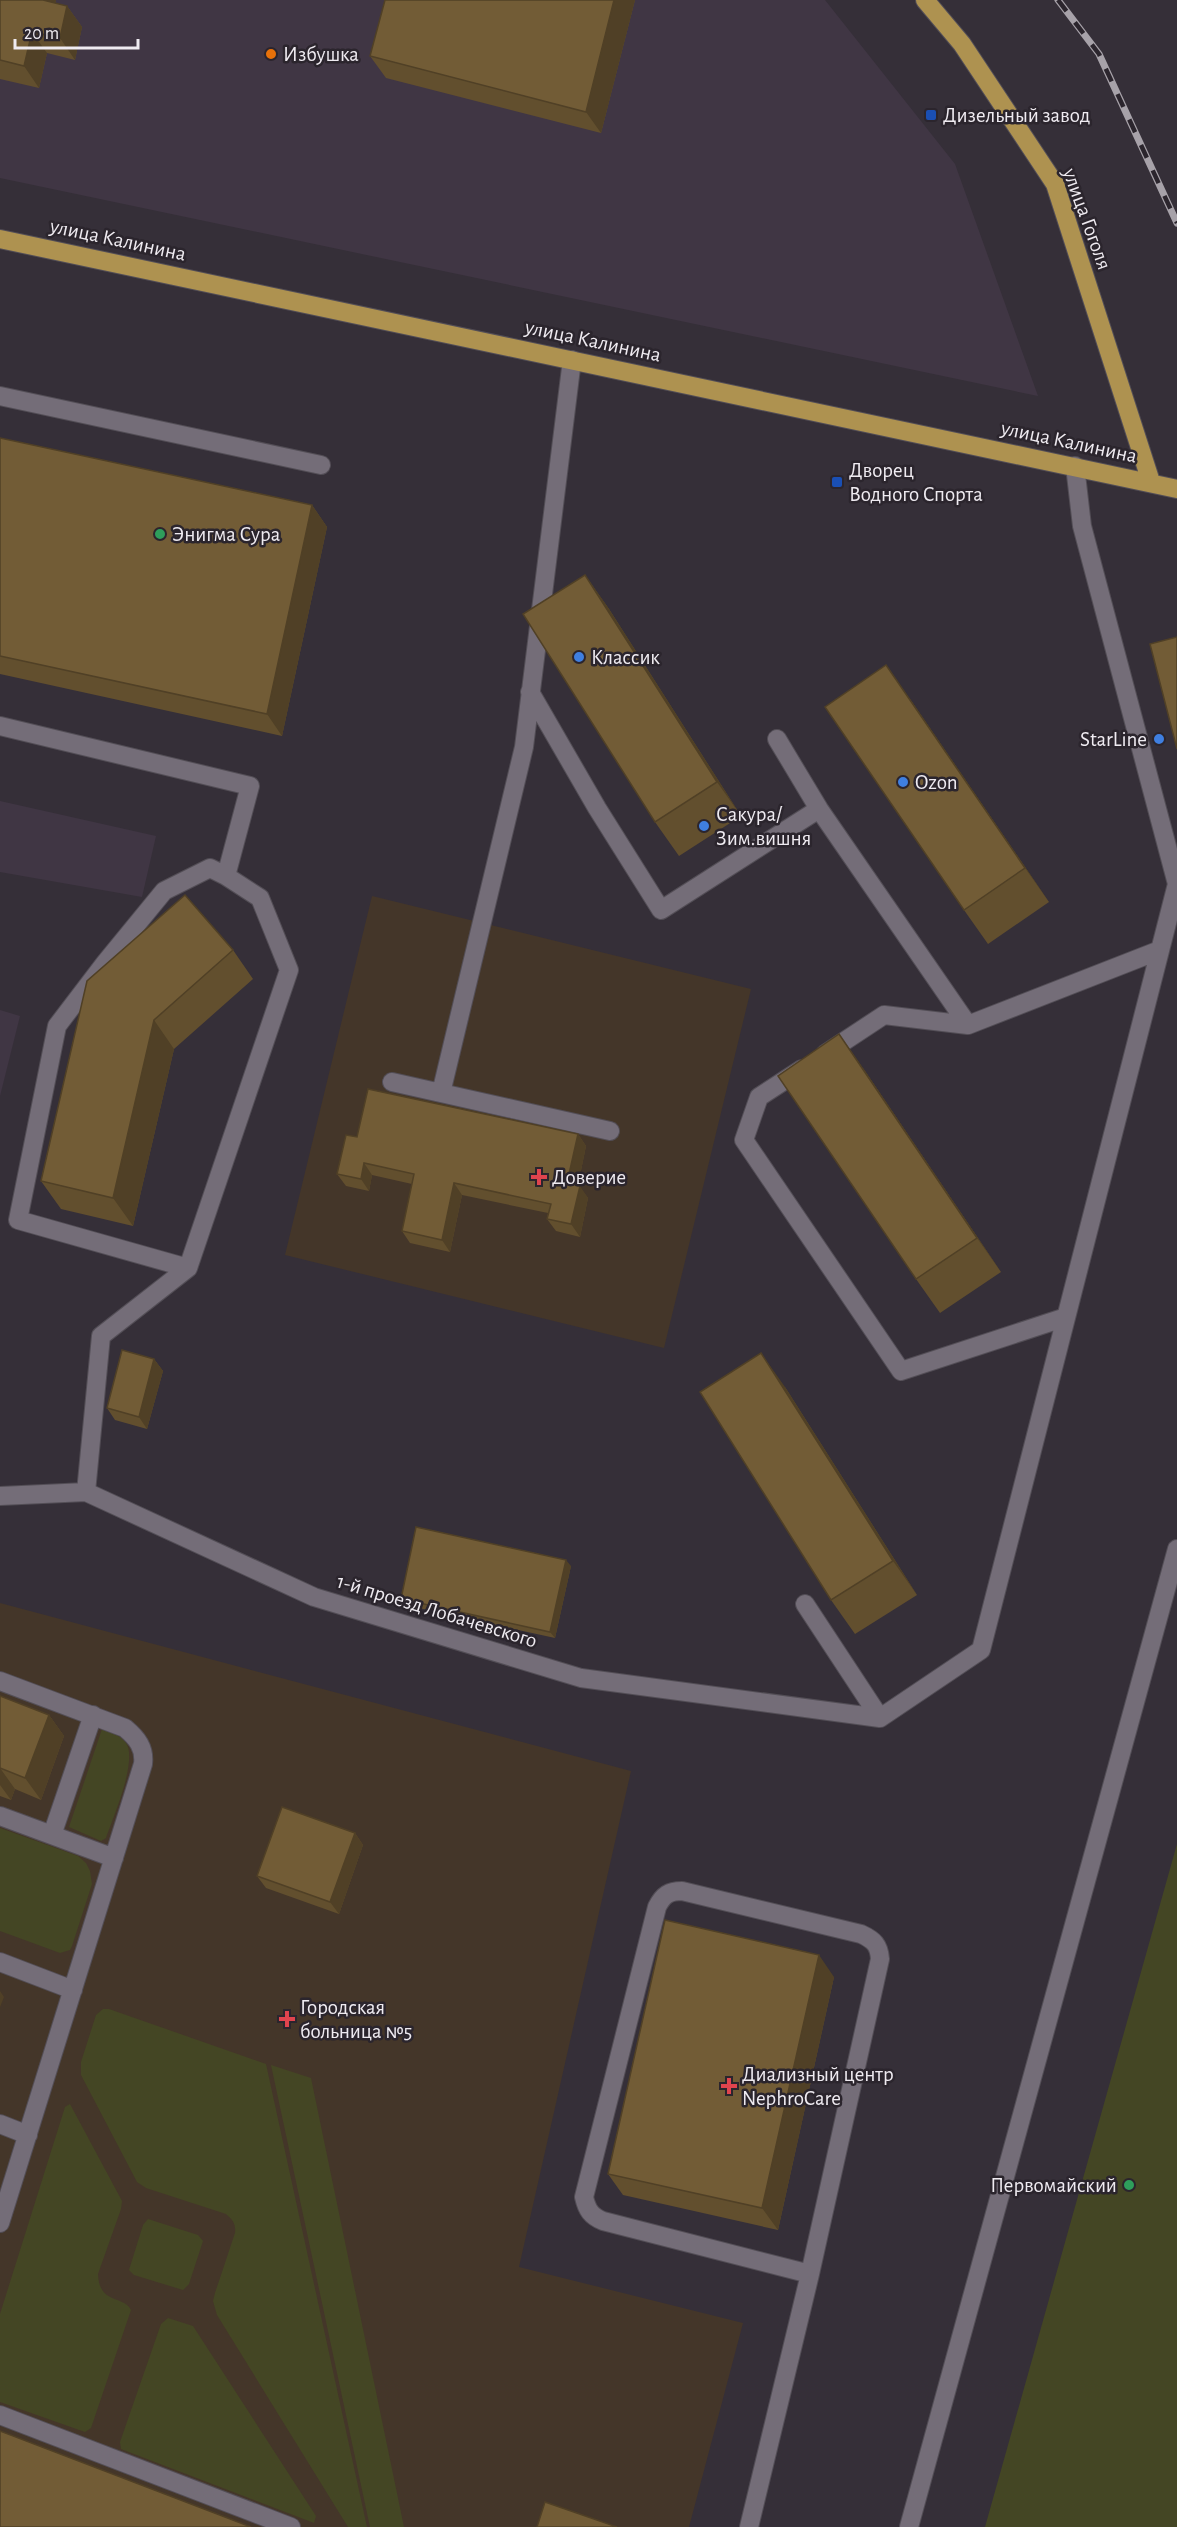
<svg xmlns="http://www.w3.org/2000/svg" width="1177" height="2527" viewBox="0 0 1177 2527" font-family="'Alegreya Sans',sans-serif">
<rect width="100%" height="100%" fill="#352f38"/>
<path fill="#403644" d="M0 0H825L955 164 1038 396 0 178Z
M0 801 156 836 142 897 0 872Z
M0 1010 20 1016 0 1096Z"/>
<path fill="#443629" d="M372 896 751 989 664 1348 285 1255Z
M0 1603 631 1771 519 2267 743 2323 689 2527H0Z"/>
<path fill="#444624" d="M102 1729C110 1732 120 1735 126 1743 138 1760 113 1818 106 1838L101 1841 69 1827Z
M0 1828 78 1856 86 1863 90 1871 92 1884 72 1946 70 1950 60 1953 0 1931Z
M1177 1844V2527H985Z
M103 2009H109L266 2064 367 2527H348L217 2315 213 2301 215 2293 235 2233C236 2224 233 2220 226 2214L146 2188 137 2182 81 2075V2062L96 2015Z
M271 2065 311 2078 404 2527H370Z
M70 2104 122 2201 121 2209 98 2274C99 2305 124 2295 131 2310L91 2428 85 2432 0 2402V2314L65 2107Z
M148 2219 198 2235 203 2241 189 2284 183 2290 134 2275 129 2270 143 2225Z
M168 2318 193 2326 316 2516 314 2523 121 2449 120 2442 161 2324Z"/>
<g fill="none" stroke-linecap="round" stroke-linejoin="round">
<defs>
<path id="minor" d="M0 396 321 465
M530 692 597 808 661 910 819 809
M0 726 250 786 226 876
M777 739 819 809 968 1025 1160 950
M825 1054 884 1015 968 1025
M802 1069 759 1097 744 1140 901 1371 1066 1317
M392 1082 610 1131
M441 1093 524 747 572 360
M86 1492 101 1336 188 1268 289 970 260 898 226 876 210 868 164 891 105 963 57 1026 18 1220 188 1268
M0 1496 86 1492 314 1597 581 1678 880 1718
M805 1604 880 1718
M0 1681 125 1728C137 1738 145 1748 143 1764L0 2223
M880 1718 981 1650 1177 884 1082 526 1075 466
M0 1816 114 1858
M52 1835 93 1715
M0 1962 73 1990
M0 2124 28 2135
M0 2415 291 2527
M749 2527 810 2274 880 1959C879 1945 874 1940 861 1934L682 1891C669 1891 663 1895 657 1907L584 2197C587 2210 591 2216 603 2221L810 2274
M909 2527 1177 1549"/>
<path id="major" d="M925 0 962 44 1055 184 1151 482
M0 239 1177 489"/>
</defs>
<use href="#minor" stroke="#534e56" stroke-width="20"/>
<use href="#major" stroke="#534e56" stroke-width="20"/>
<use href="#minor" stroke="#746d78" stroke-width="18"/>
<use href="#major" stroke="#ae9250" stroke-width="18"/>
<defs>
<path id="rail" d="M1058 0 1099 54 1177 223"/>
</defs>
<use href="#rail" stroke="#a7a2a9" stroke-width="7"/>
<use href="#rail" stroke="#2b252d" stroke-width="4.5" stroke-dasharray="14" stroke-linecap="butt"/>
</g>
<path fill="#624f2e" d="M0 0H56L55 3 67 6 82 27 75 60 47 53 39 88 0 79Z
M385 0H635L601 133 386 78 370 56Z
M0 438 312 505 327 527 282 736 0 674Z
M585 575 609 609 741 816 679 856 655 822Z
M910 699 1049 902 988 944 964 910Z
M233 950 253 979 174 1049 133 1226 61 1209 41 1181 87 981Z
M863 1068 1001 1272 940 1313 916 1279Z
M578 1134 586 1146 578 1185 588 1198 580 1237 556 1231 547 1219 548 1213 462 1195 450 1252 410 1243 402 1231 412 1184 372 1175 369 1191 346 1186 337 1174 357 1137Z
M154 1359 163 1371 147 1429 115 1420 107 1408Z
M785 1387 917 1595 855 1634 831 1600Z
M571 1566 555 1638 405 1605 401 1599Z
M0 1696 49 1715 64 1736 41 1800 15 1789 11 1800 0 1796Z
M355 1833 363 1845 339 1914 266 1888 257 1876Z
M834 1977 778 2230 623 2195 608 2174Z"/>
<path fill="#504026" d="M37 0H56L52 20Z
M614 0H635L601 133 586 112Z
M67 6 82 27 75 60 60 38Z
M32 32 47 53 39 88 24 66Z
M312 505 327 527 282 736 267 714Z
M585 575 609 609 741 816 717 782Z
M886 665 910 699 1049 902 1025 868Z
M154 1020 174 1049 133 1226 113 1198Z
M839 1034 863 1068 1001 1272 977 1238Z
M578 1134 586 1146 576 1195 567 1183Z
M364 1163 372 1175 369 1191 361 1179Z
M454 1183 462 1195 450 1252 442 1240Z
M580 1186 588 1198 580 1237 571 1224Z
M761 1353 785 1387 917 1595 893 1561Z
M154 1359 163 1371 147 1429 139 1417Z
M566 1560 571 1566 555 1638 550 1632Z
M49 1715 64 1736 41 1800 25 1778Z
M0 1768 15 1789 11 1800 0 1785Z
M355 1833 363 1845 339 1914 330 1902Z
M819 1955 834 1977 778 2230 762 2208Z
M0 1991 4 1997 0 2007Z"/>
<path fill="#725c36" stroke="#504026" stroke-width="1.5" d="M0 0H43L67 6 60 38 32 32 24 66 0 60Z
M385 0H614L586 112 370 56Z
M0 438 312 505 267 714 0 656Z
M585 575 717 782 655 822 523 614Z
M1177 637V749L1150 644Z
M886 665 1025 868 964 910 825 707Z
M185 895 233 950 154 1020 113 1198 41 1181 87 981Z
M839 1034 977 1238 916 1279 778 1076Z
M368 1089 578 1134 567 1183 580 1186 571 1224 547 1219 551 1204 454 1183 442 1240 402 1231 414 1174 364 1163 361 1179 337 1174 346 1135 357 1137Z
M122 1350 154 1359 139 1417 107 1408Z
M761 1353 893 1561 831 1600 700 1392Z
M416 1527 566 1560 550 1632 401 1599Z
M0 1696 49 1715 25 1778 0 1768Z
M282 1807 355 1833 330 1902 257 1876Z
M665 1920 819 1955 762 2208 608 2174Z
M0 2431 251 2527H0Z
M545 2502 617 2527H537Z"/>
<circle fill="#e8710a" stroke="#2b252d" stroke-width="2" cx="271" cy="54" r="6"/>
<g fill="#1a4fb4" stroke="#2b252d" stroke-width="2">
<rect x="925" y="109" width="12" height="12" rx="3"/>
<rect x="831" y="476" width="12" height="12" rx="3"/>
</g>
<g fill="#2e9e5b" stroke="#2b252d" stroke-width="2">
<circle cx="160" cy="534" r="6"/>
<circle cx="1129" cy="2185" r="6"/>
</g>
<g fill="#3f7fe0" stroke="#2b252d" stroke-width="2">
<circle cx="579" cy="657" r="6"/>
<circle cx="1159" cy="739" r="6"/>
<circle cx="903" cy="782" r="6"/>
<circle cx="704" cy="826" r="6"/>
</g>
<g fill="#e0444e" stroke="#2b252d" stroke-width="2">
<path d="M536 1168h6v6h6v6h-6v6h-6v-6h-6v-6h6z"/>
<path d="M284 2010h6v6h6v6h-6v6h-6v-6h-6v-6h6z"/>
<path d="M726 2077h6v6h6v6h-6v6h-6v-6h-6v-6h6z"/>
</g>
<g text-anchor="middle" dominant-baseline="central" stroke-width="5" stroke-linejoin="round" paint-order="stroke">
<g font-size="21" fill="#efebf1" stroke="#2b252d" text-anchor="start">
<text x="283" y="54">Избушка</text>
<text x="943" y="115">Дизельный завод</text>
<text x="849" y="470">Дворец<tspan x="849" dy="24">Водного Спорта</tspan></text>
<text x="172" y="534">Энигма Сура</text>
<text x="591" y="657">Классик</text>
<text x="1147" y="739" text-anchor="end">StarLine</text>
<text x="915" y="782">Ozon</text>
<text x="716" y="814">Сакура/<tspan x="716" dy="24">Зим.вишня</tspan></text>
<text x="552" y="1177">Доверие</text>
<text x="300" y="2007">Городская<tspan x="300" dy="24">больница №5</tspan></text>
<text x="742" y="2074">Диализный центр<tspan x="742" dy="24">NephroCare</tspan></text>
<text x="1117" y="2185" text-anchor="end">Первомайский</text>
</g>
<g font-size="21" fill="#efebf1" stroke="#2b252d">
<text transform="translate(1087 219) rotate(70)">улица Гоголя</text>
<text transform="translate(118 240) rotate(12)">улица Калинина</text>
<text transform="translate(593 341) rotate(12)">улица Калинина</text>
<text transform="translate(1069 442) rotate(12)">улица Калинина</text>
<text transform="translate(437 1611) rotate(17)">1-й проезд Лобачевского</text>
</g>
</g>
<path d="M15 39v9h123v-9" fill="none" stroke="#efebf1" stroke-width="3"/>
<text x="24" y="39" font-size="18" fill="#efebf1" stroke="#2b252d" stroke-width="4.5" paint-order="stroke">20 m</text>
</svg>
